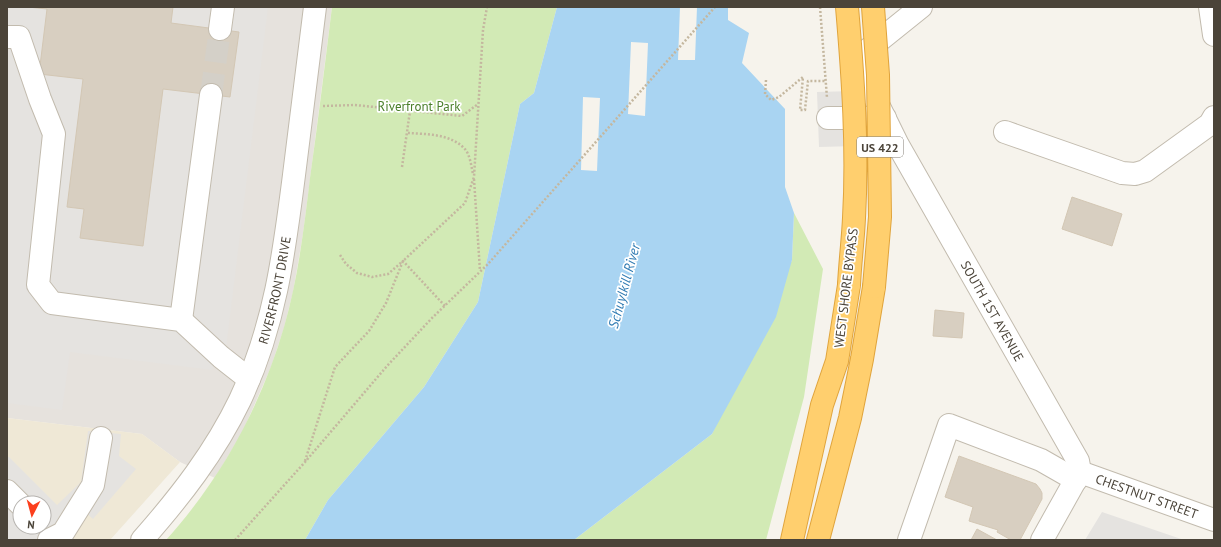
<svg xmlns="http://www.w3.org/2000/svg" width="1221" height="547" viewBox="0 0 1221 547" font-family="'PT Sans',sans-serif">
<rect width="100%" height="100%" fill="#f6f3ec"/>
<path fill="#e6e2dd" d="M7 7H332L303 234 293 292 284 328 271 367 242 433 215 478 180 462 142 434 7 418Z"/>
<path fill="#efe8d6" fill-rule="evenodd" d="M7 418 142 434 180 462 110 540H7ZM20 503H44V527H20Z"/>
<path fill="#d2eab5" d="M332 7H557L534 93 520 104 478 302 424 387 328 500 305 540H166C221 479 261 406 284 327 298 279 304 228 310 178 318 121 325 64 332 7Z
M794 213 823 269 804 397 766 540H574L712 434 792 260Z"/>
<path fill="#e5e3e0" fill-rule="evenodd" d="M7 7H268L226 348 212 370 70 352 62 410 7 403Z
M854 91 856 146 819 147 817 92Z
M88 431 121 434 119 456 136 469 93 519 84 511 56 540H7V457H9L57 505 81 482ZM20 503H44V527H20Z
M1102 512 1184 540H1085Z"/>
<path fill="#a9d4f2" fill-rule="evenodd" d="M557 7H680L678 60H695L697 7H728V20L749 33 742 63 785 109V187L794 213 792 260 776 317 712 434 574 540H305L328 500 424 387 478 302 520 104 534 93ZM631 42 648 43 645 116 628 114ZM583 97 600 98 597 171 581 170Z"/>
<path fill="#d8cfc1" stroke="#d3c7b4" d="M28 7H173L171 23 239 32 230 97 163 89 143 246 80 238 84 209 67 207 83 79 39 74 47 9Z
M1072 197 1122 214 1112 246 1062 229Z
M935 310 964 313 962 338 933 336Z
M959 456 1036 484 1040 489 1042 493V499L1020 540H1011L997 532 998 530 969 521 973 507 945 497Z
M977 529 997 540H971Z"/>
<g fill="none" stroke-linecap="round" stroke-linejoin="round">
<path stroke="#d4d0c8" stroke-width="22" stroke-dasharray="22 11" stroke-linecap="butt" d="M211 95 220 29"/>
<defs>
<g id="minor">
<path id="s1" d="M921 7 865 52 867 82 898 145 1078 461 1080 472 1042 540"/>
<path d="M1210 7 1214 35"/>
<path d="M220 29 223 7"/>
<path d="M7 37H19L40 99 54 134 38 285 52 303 181 320 221 357 249 379"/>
<path d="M828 118H885"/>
<path d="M1005 132 1122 173 1135 174 1145 171 1210 124 1214 117"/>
<path d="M181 320 211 95"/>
<path id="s2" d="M1080 472 1214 520"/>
<path d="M7 491 20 504"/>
<path d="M49 540 63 533 93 485 101 438"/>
<path id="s3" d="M142 540C180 497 215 452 240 400 275 326 284 254 294 175 301 119 308 63 315 7"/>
<path d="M909 540 949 425 1041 460 1076 480"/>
</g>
<path id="highway" d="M792 540 822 405 837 361 849 285
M818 540 850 418 862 359 874 287"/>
</defs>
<use href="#minor" stroke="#c2bbae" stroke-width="24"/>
<use href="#highway" stroke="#e0a43c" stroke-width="24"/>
<path stroke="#c4b79f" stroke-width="2.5" stroke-dasharray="2 2" stroke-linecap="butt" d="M820 7 827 98
M766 80 765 94 771 100 779 97 803 77 800 110H805L808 81H826
M323 106 355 105 462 116 478 104
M408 133C426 134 450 134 464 148 470 154 471 165 473 174
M402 167 410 111
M474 179 480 271
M340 255 346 264 357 273 372 277 388 274 403 261 445 306
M305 461 335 367 369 331 386 303 403 261 465 203 474 177 483 30 487 7
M235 540 305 462 387 366 432 318 488 264 715 7"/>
<use href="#minor" stroke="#fff" stroke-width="22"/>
<use href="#highway" stroke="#ffcf6e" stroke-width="22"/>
<defs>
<path id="highway-bridge" d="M847 7C853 77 858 148 854 218 853 240 850 263 849 285
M873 7 878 75 880 217 874 287"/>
</defs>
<use href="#highway-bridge" stroke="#e0a43c" stroke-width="24" stroke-linecap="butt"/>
<use href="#highway-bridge" stroke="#ffcf6e" stroke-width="22"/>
</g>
<g text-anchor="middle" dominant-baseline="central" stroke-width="3.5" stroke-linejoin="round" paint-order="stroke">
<rect fill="#fff" stroke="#817c74" stroke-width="1" x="857" y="137" width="46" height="20" rx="3"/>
<g font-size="12" font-weight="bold" fill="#4b4439">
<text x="880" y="147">US 422</text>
</g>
<g font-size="13" fill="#4a7f2a" stroke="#fff">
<text x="419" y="106">Riverfront Park</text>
</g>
<g font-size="13" fill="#4b4439" stroke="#fff">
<text transform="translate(846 288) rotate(-83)">WEST SHORE BYPASS</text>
<text stroke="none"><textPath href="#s3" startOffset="287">RIVERFRONT DRIVE</textPath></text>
<text stroke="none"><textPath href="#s1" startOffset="363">SOUTH 1ST AVENUE</textPath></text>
<text stroke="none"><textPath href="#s2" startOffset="71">CHESTNUT STREET</textPath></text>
</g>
<g font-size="14" font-style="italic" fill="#2e7ab2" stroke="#fff">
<text transform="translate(624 286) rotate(-75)">Schuylkill River</text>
</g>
</g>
<rect width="1221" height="547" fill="none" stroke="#4b4439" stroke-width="16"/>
<g transform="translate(32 515) rotate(186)"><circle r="19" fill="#ffffff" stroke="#b7b4b0"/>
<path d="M0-3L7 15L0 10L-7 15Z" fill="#fc3f1d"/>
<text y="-6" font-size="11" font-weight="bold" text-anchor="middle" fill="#4b4439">N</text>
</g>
</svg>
